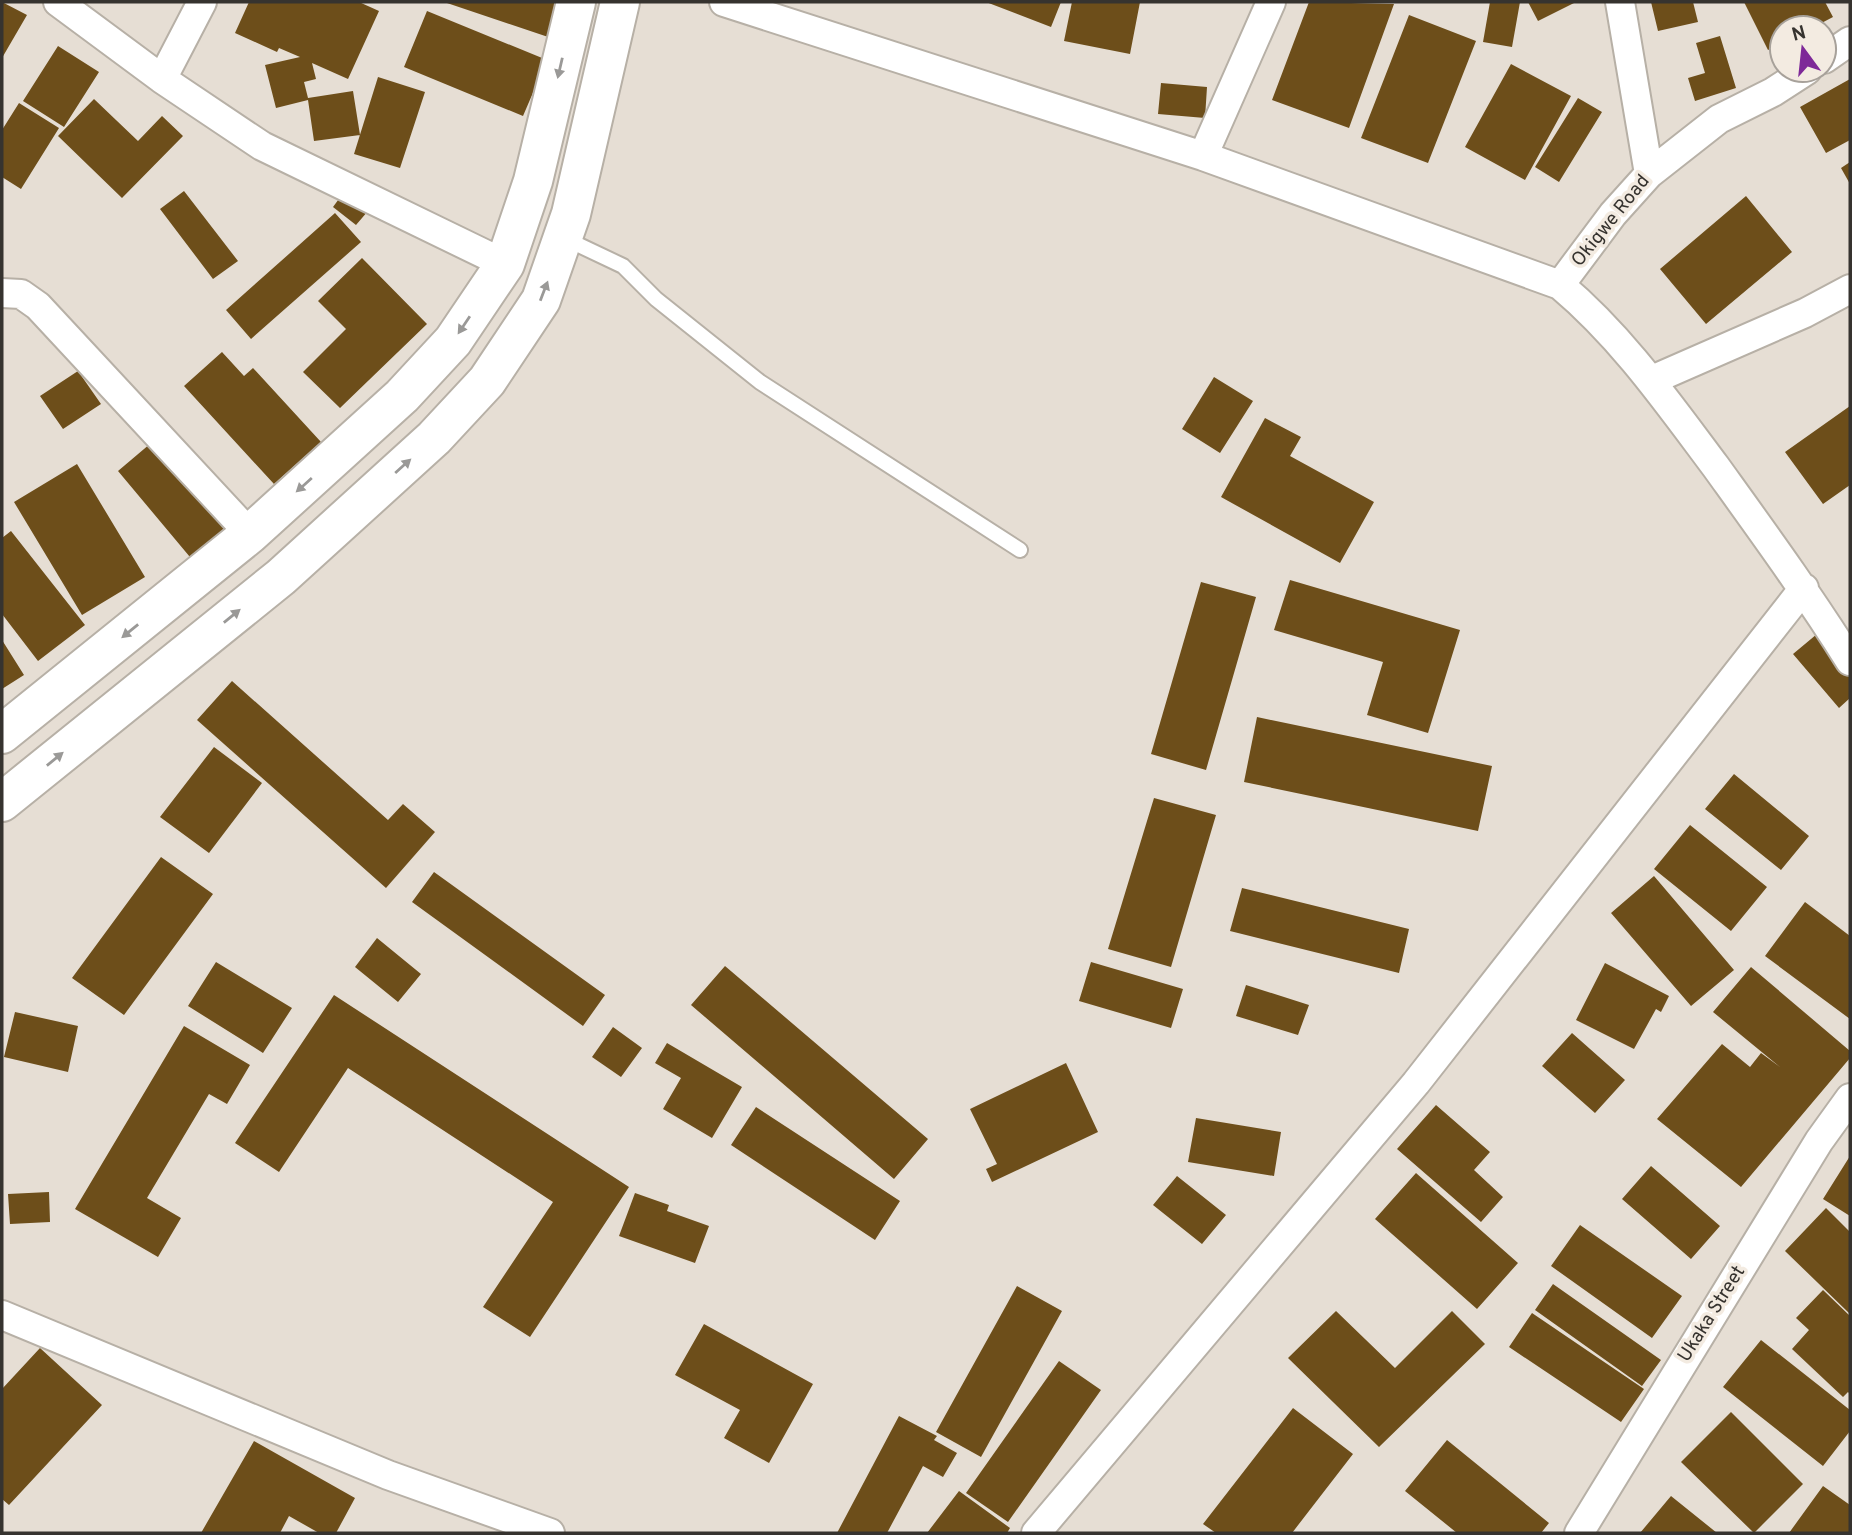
<svg xmlns="http://www.w3.org/2000/svg" width="1852" height="1535" viewBox="0 0 1852 1535" font-family="Overpass,sans-serif">
<rect width="100%" height="100%" fill="#e6ded4"/>
<path fill="#6d4e1a" d="M2 2 27 15 2 58Z
M249 2H359L379 11 348 79 312 63 316 79 304 82 308 98 353 91 360 135 314 141 308 100 276 108 265 65 300 57 279 48 277 52 235 33Z
M444 2H576L563 42Z
M986 2H1061L1051 27Z
M1072 2H1140L1130 54 1064 41Z
M1309 2 1394 4 1349 128 1272 100Z
M1490 2H1520L1512 47 1483 42Z
M1528 2H1576L1538 21Z
M1651 2H1693L1698 22 1658 31Z
M1744 2H1825L1833 17 1812 28H1782V43L1768 50Z
M427 11 547 60 523 116 404 67Z
M1409 15 1476 41 1428 163 1361 138Z
M1720 36 1736 88 1695 101 1688 78 1705 73 1696 43Z
M58 46 99 72 64 127 23 101Z
M1511 64 1571 96 1525 180 1465 147Z
M378 77 425 92 400 168 354 154Z
M1850 79V140L1826 153 1800 107Z
M1161 83 1207 87 1205 118 1158 114Z
M1578 98 1602 112 1559 182 1535 167Z
M94 99 138 141 162 116 183 136 122 198 58 136Z
M19 103 59 128 21 189 2 177V130Z
M1850 162V184L1841 168Z
M184 191 238 261 213 279 160 209Z
M344 192 368 211 356 225 333 207Z
M1746 196 1792 252 1706 324 1660 269Z
M335 213 361 242 251 339 226 310Z
M362 258 427 324 340 408 303 372 346 329 318 301Z
M222 352 244 376 253 368 321 442 274 484 184 386Z
M78 371 101 404 63 429 40 396Z
M1214 377 1253 401 1220 453 1182 429Z
M1850 406V485L1823 504 1785 452Z
M1265 418 1301 437 1290 456 1374 502 1340 563 1221 497Z
M157 438 240 537 200 569 118 471Z
M77 464 145 577 82 615 14 502Z
M11 531 85 625 38 661 2 614V538Z
M1290 580 1460 630 1428 733 1367 715 1383 662 1274 630Z
M1201 582 1256 597 1206 770 1151 754Z
M1823 629 1850 661V698L1839 708 1793 654Z
M2 640 24 675 2 689Z
M232 681 388 820 403 804 435 832 386 888 197 720Z
M1257 717 1492 766 1478 831 1244 782Z
M214 747 262 783 209 853 160 817Z
M1734 774 1809 836 1781 870 1705 809Z
M1154 798 1216 815 1171 967 1108 949Z
M1690 825 1767 887 1731 931 1654 869Z
M161 857 213 894 124 1015 72 978Z
M434 872 605 995 583 1026 412 902Z
M1654 876 1734 970 1691 1006 1611 913Z
M1242 888 1409 929 1399 973 1230 931Z
M1805 902 1850 936V1019L1765 956Z
M377 938 421 974 398 1002 355 967Z
M216 962 292 1008 263 1053 188 1006Z
M1091 962 1183 989 1171 1028 1079 1001Z
M1605 963 1669 996 1661 1012 1656 1009 1634 1049 1576 1020Z
M725 966 928 1139 894 1179 691 1005Z
M1751 967 1850 1051V1058L1741 1187 1657 1119 1722 1044 1750 1067 1761 1053 1780 1067 1713 1012Z
M1246 985 1309 1005 1298 1035 1236 1016Z
M334 995 629 1187 530 1337 483 1307 553 1202 348 1068 279 1172 235 1143Z
M15 1012 78 1026 68 1072 4 1057Z
M184 1026 250 1065 227 1104 209 1094 147 1198 181 1218 158 1257 75 1209Z
M613 1027 642 1048 621 1077 592 1057Z
M1572 1033 1625 1080 1595 1113 1542 1066Z
M667 1043 742 1087 712 1138 663 1109 681 1078 655 1063Z
M1066 1063 1098 1132 992 1182 986 1169 997 1164 970 1109Z
M1436 1105 1490 1152 1474 1170 1503 1197 1481 1222 1397 1149Z
M756 1107 900 1201 875 1240 731 1145Z
M1196 1118 1281 1132 1274 1176 1188 1162Z
M1850 1156V1216L1823 1199Z
M1651 1166 1720 1226 1691 1259 1622 1199Z
M1416 1173 1518 1263 1477 1309 1375 1219Z
M1177 1176 1226 1215 1202 1244 1153 1205Z
M49 1192 50 1222 10 1224 8 1194Z
M635 1193 669 1205 667 1211 709 1226 695 1263 619 1236Z
M1826 1208 1850 1232V1314L1785 1251Z
M1580 1225 1682 1296 1652 1338 1551 1266Z
M1553 1284 1661 1360 1642 1386 1535 1310Z
M1017 1286 1062 1311 981 1457 936 1432Z
M1823 1290 1850 1316V1394L1848 1392 1843 1397 1792 1349 1809 1330 1796 1318Z
M1336 1311 1395 1368 1452 1311 1485 1344 1379 1447 1288 1358Z
M1532 1313 1644 1389 1621 1422 1509 1347Z
M704 1324 813 1384 769 1463 724 1438 740 1410 675 1375Z
M1761 1340 1850 1410V1431L1823 1466 1723 1387Z
M40 1348 102 1405 9 1505 2 1499V1389Z
M1059 1361 1101 1390 1008 1522 966 1493Z
M1293 1408 1353 1454 1292 1533H1216L1203 1524Z
M1731 1412 1803 1484 1754 1533 1681 1462Z
M899 1416 937 1436 934 1440 957 1453 943 1477 923 1466 887 1533H837Z
M1447 1440 1549 1523 1541 1533H1457L1405 1491Z
M254 1441 355 1498 336 1533H319L289 1516 280 1533H201Z
M1823 1486 1850 1505V1533H1789Z
M959 1491 1010 1528 1007 1533H927Z
M1671 1496 1717 1533H1640Z"/>
<g fill="none" stroke-linecap="round" stroke-linejoin="round">
<defs>
<path id="lane" d="M564 238 623 266 656 299 760 382 1020 550"/>
<path id="street" d="M58 2 162 79 262 146 505 264
M724 2 1203 156 1560 285C1622 337 1668 403 1716 467 1762 531 1808 594 1850 661
M1620 2 1649 174
M1824 59 1850 41
M162 79 202 2
M1203 156 1271 2
M1560 285 1613 214 1649 174 1719 119 1773 92 1807 70
M2 293 21 294 38 306 250 534
M1652 380 1805 313 1850 289
M2 1315 388 1475 550 1533
M1036 1533 1416 1083 1804 588
M1579 1533 1819 1141 1850 1098"/>
<path id="secondary" d="M2 734 250 534 402 396 453 341 505 264 533 181 576 2
M2 802 281 577 434 438 487 381 541 300 571 214 620 2"/>
</defs>
<use href="#lane" stroke="#b7b0a6" stroke-width="18"/>
<use href="#street" stroke="#b7b0a6" stroke-width="32"/>
<use href="#secondary" stroke="#b7b0a6" stroke-width="42"/>
<use href="#lane" stroke="#fff" stroke-width="14"/>
<use href="#street" stroke="#fff" stroke-width="28"/>
<use href="#secondary" stroke="#fff" stroke-width="38"/>
</g>
<defs><path id="oneway-solid" d="M-6-.8H1V-3.2L6.5 0L1 3.2V.8H-6Z" transform="scale(1.75)"/></defs>
<g fill="#9a9997">
<use href="#oneway-solid" transform="translate(560 68) rotate(103)"/>
<use href="#oneway-solid" transform="translate(544 291) rotate(-69)"/>
<use href="#oneway-solid" transform="translate(464 325) rotate(124)"/>
<use href="#oneway-solid" transform="translate(403 466) rotate(-42)"/>
<use href="#oneway-solid" transform="translate(304 485) rotate(138)"/>
<use href="#oneway-solid" transform="translate(232 616) rotate(-39)"/>
<use href="#oneway-solid" transform="translate(130 631) rotate(141)"/>
<use href="#oneway-solid" transform="translate(55 759) rotate(-39)"/>
</g>
<g text-anchor="middle" dominant-baseline="central" stroke-width="7" stroke-linejoin="round" paint-order="stroke">
<g font-size="19" fill="#36332f" stroke="#f3ebe1">
<text transform="translate(1611 221) rotate(-51)">Okigwe Road</text>
<text transform="translate(1712 1314) rotate(-58)">Ukaka Street</text>
</g>
</g>
<rect width="1852" height="1535" fill="none" stroke="#36332f" stroke-width="7"/>
<g transform="translate(1803 49) rotate(345)"><circle r="33" fill="#f3ebe1" stroke="#a7a19a" stroke-width="2"/>
<path d="M0-5L12 26L0 18L-12 26Z" fill="#7e2998"/>
<text y="-10" font-size="19" font-weight="bold" text-anchor="middle" fill="#36332f">N</text>
</g>
</svg>
